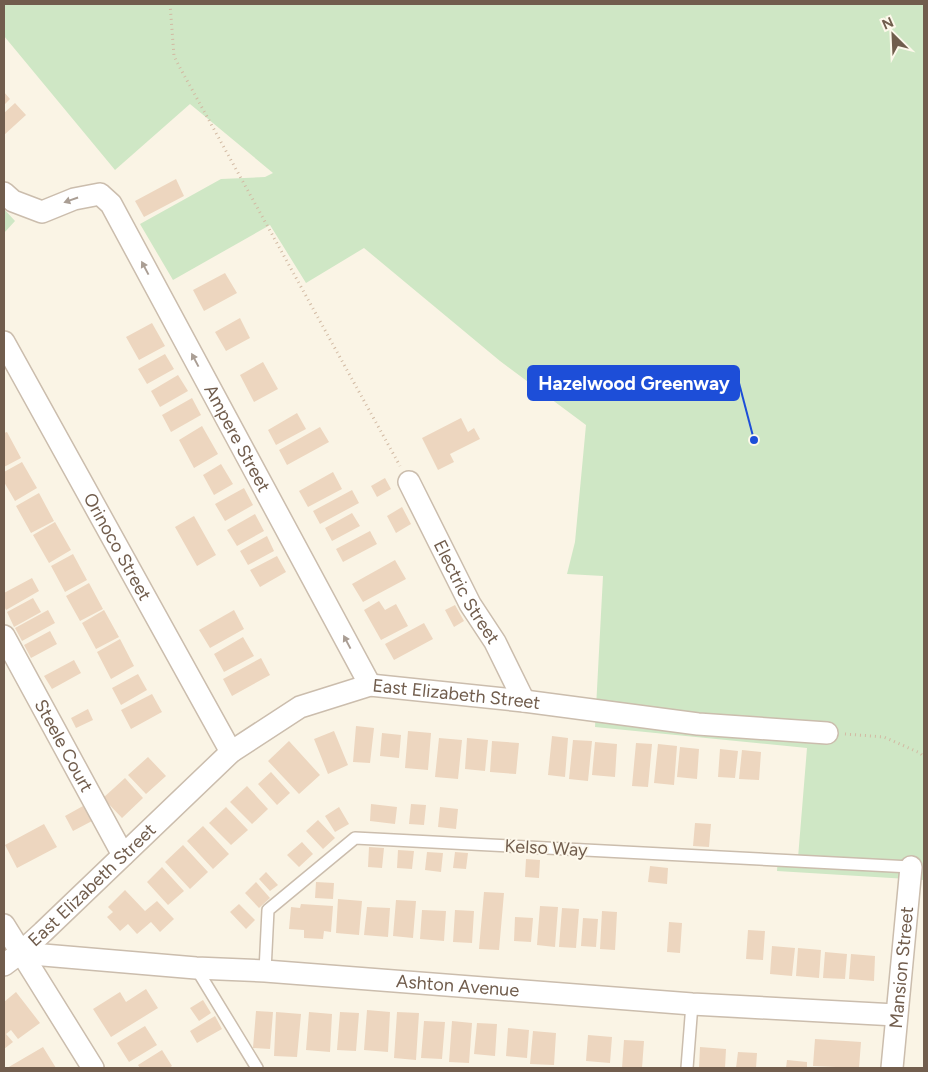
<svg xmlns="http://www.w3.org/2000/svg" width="928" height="1072" viewBox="0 0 928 1072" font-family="Figtree,sans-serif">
<rect width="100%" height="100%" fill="#faf4e5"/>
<path fill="#cfe7c5" d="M4 4H924V880L777 871 778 856 798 858 807 748 595 727 603 576 567 574 575 542 586 425 500 361 364 248 306 283 270 225 173 280 140 224 221 179 265 177 273 173 190 104 115 170 4 36Z
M4 209 15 221 4 233Z"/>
<path fill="#edd6bf" d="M4 92 10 99 4 105Z
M15 103 26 115 4 135V113Z
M176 179 184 196 144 217 135 201Z
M225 273 237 293 204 311 193 290Z
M240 318 250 338 226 351 215 332Z
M152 323 165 346 139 360 126 337Z
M165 354 174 369 147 384 138 369Z
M263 362 278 389 254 402 240 375Z
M178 375 188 391 160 407 151 391Z
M192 398 201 415 171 432 162 415Z
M297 413 306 429 276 445 268 430Z
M461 418 468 432 474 428 480 439 450 454 454 462 438 470 422 438Z
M202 426 218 454 194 468 179 440Z
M320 427 329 442 287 465 279 450Z
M7 432 21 458 4 467V433Z
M22 462 37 488 15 501 4 482V472Z
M221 464 233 484 214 495 203 475Z
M333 472 342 489 308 507 299 491Z
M385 478 391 489 377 497 371 486Z
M244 488 253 505 225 521 215 504Z
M352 490 359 503 320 524 313 511Z
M39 493 54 521 31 533 16 506Z
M402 507 411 524 396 533 387 516Z
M352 513 360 526 332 541 325 528Z
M255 514 264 531 237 546 227 530Z
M194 516 216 555 197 566 175 527Z
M55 522 71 550 49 563 33 535Z
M370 531 377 544 343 562 336 549Z
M267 536 274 551 248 565 240 551Z
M73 554 87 580 65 592 51 566Z
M277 556 286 572 260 587 250 570Z
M395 560 406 579 363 602 352 584Z
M32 578 39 591 6 610 4 606V593Z
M89 583 103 609 80 621 66 596Z
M33 598 41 612 14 627 7 612Z
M379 601 385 610 396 604 408 626 381 640 364 610Z
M455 605 464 621 454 627 445 610Z
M48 610 55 623 22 641 15 628Z
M104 610 119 637 96 649 82 623Z
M234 610 244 629 210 648 199 630Z
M424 623 433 639 394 660 385 644Z
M50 631 57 644 31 658 24 645Z
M243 637 254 656 224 672 214 654Z
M120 639 134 666 111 679 97 652Z
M261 658 270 675 232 696 223 679Z
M74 660 81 673 52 689 44 676Z
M138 674 147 690 121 705 112 688Z
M152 694 162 712 131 729 121 710Z
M88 709 93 720 76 728 71 718Z
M356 726 374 728 370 763 353 762Z
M334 731 348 765 328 774 314 739Z
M408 731 431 733 428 770 405 768Z
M382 733 401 735 399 758 380 756Z
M552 736 568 738 565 777 548 775Z
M439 738 462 740 458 779 435 777Z
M467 738 488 740 485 771 465 769Z
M573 740 592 741 588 781 569 779Z
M289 741 320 775 299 794 268 761Z
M492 741 519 743 516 774 490 772Z
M595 742 617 744 615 777 592 775Z
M636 743 652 744 648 787 632 786Z
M658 744 677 746 674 785 654 783Z
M680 747 699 749 697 779 677 777Z
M720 749 738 751 735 778 718 777Z
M742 750 761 752 759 780 739 779Z
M148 757 166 776 146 794 128 775Z
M271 772 290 793 277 805 258 784Z
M125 778 143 798 122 818 103 798Z
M247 786 268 809 252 824 230 802Z
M371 804 397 807 395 824 370 821Z
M411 804 426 805 424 825 409 824Z
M83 806 92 821 73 831 65 816Z
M226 807 248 830 231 845 209 823Z
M339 807 349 824 335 832 325 816Z
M440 807 458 809 456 829 438 827Z
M318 820 335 838 323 849 306 831Z
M695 823 711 824 709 847 693 846Z
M44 824 57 847 17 868 5 845Z
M203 826 229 854 213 869 187 841Z
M302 842 313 854 299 867 287 855Z
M183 845 208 872 190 889 165 862Z
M369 847 384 848 382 868 368 867Z
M398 850 414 851 412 869 397 868Z
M427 852 443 853 441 872 425 870Z
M455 852 468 853 466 869 453 868Z
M526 859 540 860 539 878 525 877Z
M650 866 668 868 667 884 648 882Z
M162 867 184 891 168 905 147 882Z
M266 872 278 885 270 891 259 879Z
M256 882 270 898 259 908 245 893Z
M316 882 334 883 333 899 315 898Z
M125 890 145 911 157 901 174 919 160 932 151 922 137 934 128 924 120 931 107 917 113 912 108 907Z
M484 892 504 893 499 950 479 949Z
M338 899 362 901 359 935 336 933Z
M396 900 416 901 413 938 393 936Z
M239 904 255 920 246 929 230 912Z
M301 904 333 906 331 932 324 931 323 939 304 938V930L289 929 291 907 300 908Z
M540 906 558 907 555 947 537 945Z
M367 907 390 908 388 937 364 935Z
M562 908 579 909 576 948 559 947Z
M422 910 446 911 444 941 420 939Z
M455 910 474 911 472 943 453 942Z
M602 911 617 912 615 950 600 949Z
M515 917 533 918 531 942 514 941Z
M583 918 598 919 596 947 581 946Z
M669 922 682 923 680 953 667 952Z
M748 930 765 931 763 960 746 959Z
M772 946 795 948 792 976 770 974Z
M798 948 821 950 819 978 796 976Z
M825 952 847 954 845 979 823 978Z
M851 954 875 956 874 981 849 979Z
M146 989 158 1008 111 1037 93 1009 120 992 126 1002Z
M16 992 40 1023 18 1039 11 1030 6 1034 13 1042 4 1049V1002Z
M203 1000 211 1013 199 1021 190 1008Z
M367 1010 390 1012 388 1052 364 1050Z
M256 1011 273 1012 270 1049 253 1048Z
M276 1012 301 1014 297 1057 274 1056Z
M309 1012 332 1014 330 1052 306 1050Z
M340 1012 359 1013 356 1051 337 1050Z
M397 1012 419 1013 416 1060 394 1058Z
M215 1016 222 1029 197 1043 190 1031Z
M424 1021 445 1022 442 1059 421 1058Z
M452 1021 472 1023 469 1063 449 1062Z
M477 1023 497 1024 495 1056 474 1054Z
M145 1026 157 1045 129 1062 117 1043Z
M508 1028 529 1030 527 1058 506 1056Z
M533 1031 556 1033 554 1065 530 1064Z
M588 1035 612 1037 610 1063 586 1061Z
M815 1039 861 1042 859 1068 813 1066Z
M624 1040 644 1041 642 1068H622Z
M43 1047 56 1068H7Z
M700 1047 726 1049 725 1068H699Z
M162 1050 172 1066 169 1068H140L138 1065Z
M738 1052 757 1053 756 1068H736Z
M787 1060 807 1062V1068H786Z"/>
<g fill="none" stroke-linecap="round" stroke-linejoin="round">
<defs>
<path id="service" d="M196 968 257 1068
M265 971 268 910 355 838 911 867
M687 1068 692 1004"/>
<g id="minor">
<path id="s1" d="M4 193 13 201 42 212 74 199 100 194 111 204 370 685"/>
<path id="s2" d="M4 342 231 752"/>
<path id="s3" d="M409 482 470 604 495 642 524 701"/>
<path id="s4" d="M4 636 123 855"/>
<path d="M4 925 93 1068"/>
<path id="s5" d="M20 953 196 968 265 971 692 1004 896 1015"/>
<path id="s6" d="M4 965 20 953 43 932 231 752 300 707 370 685 524 701 698 724 827 733"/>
<path id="s7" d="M892 1068 911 867"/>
</g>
</defs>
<use href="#service" stroke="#cbbdad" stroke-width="14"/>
<use href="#minor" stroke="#cbbdad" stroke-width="24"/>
<path stroke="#d2baa3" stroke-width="3" stroke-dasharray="1 4" stroke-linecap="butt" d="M170 4 174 56 179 66 400 466
M845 734 884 737 920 753 924 757"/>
<use href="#service" stroke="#fff" stroke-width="11"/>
<use href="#minor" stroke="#fff" stroke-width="21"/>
</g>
<defs><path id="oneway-solid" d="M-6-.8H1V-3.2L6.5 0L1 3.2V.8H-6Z" transform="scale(1.25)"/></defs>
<g fill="#aa9e94">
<use href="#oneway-solid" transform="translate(71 200) rotate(161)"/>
<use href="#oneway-solid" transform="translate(145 268) rotate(-118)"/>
<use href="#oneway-solid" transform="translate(195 360) rotate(-118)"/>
<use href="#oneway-solid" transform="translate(347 642) rotate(-118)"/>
</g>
<g text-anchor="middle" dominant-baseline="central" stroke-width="4" stroke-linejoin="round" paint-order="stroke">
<g font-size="18" fill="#715d4d" stroke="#fdf8eb">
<text stroke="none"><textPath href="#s1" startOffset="385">Ampere Street</textPath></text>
<text stroke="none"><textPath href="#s2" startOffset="234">Orinoco Street</textPath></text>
<text stroke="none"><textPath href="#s3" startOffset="124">Electric Street</textPath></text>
<text stroke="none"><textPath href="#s6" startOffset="554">East Elizabeth Street</textPath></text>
<text stroke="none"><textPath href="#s4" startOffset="125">Steele Court</textPath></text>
<text transform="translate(546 848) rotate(3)">Kelso Way</text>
<text stroke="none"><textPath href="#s6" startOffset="119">East Elizabeth Street</textPath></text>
<text stroke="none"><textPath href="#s7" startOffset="101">Mansion Street</textPath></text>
<text stroke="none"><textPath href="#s5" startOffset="439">Ashton Avenue</textPath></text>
</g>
</g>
<path fill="none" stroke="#1d4ed8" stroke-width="2" d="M754 440L739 383"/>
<circle fill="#1d4ed8" stroke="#fdf8eb" stroke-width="2" cx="754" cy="440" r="5"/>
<rect fill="#1d4ed8" stroke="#1d4ed8" stroke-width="2" x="528" y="366" width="211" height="34" rx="5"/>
<g font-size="19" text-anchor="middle" font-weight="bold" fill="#fff">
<text x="634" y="390">Hazelwood Greenway</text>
</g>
<rect width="928" height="1072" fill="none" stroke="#715d4d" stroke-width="10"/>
<g transform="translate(893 35) rotate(336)" stroke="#fdf8eb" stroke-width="4" paint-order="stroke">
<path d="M0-4L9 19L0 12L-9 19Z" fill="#715d4d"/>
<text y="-8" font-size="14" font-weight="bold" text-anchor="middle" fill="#715d4d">N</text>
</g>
</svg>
